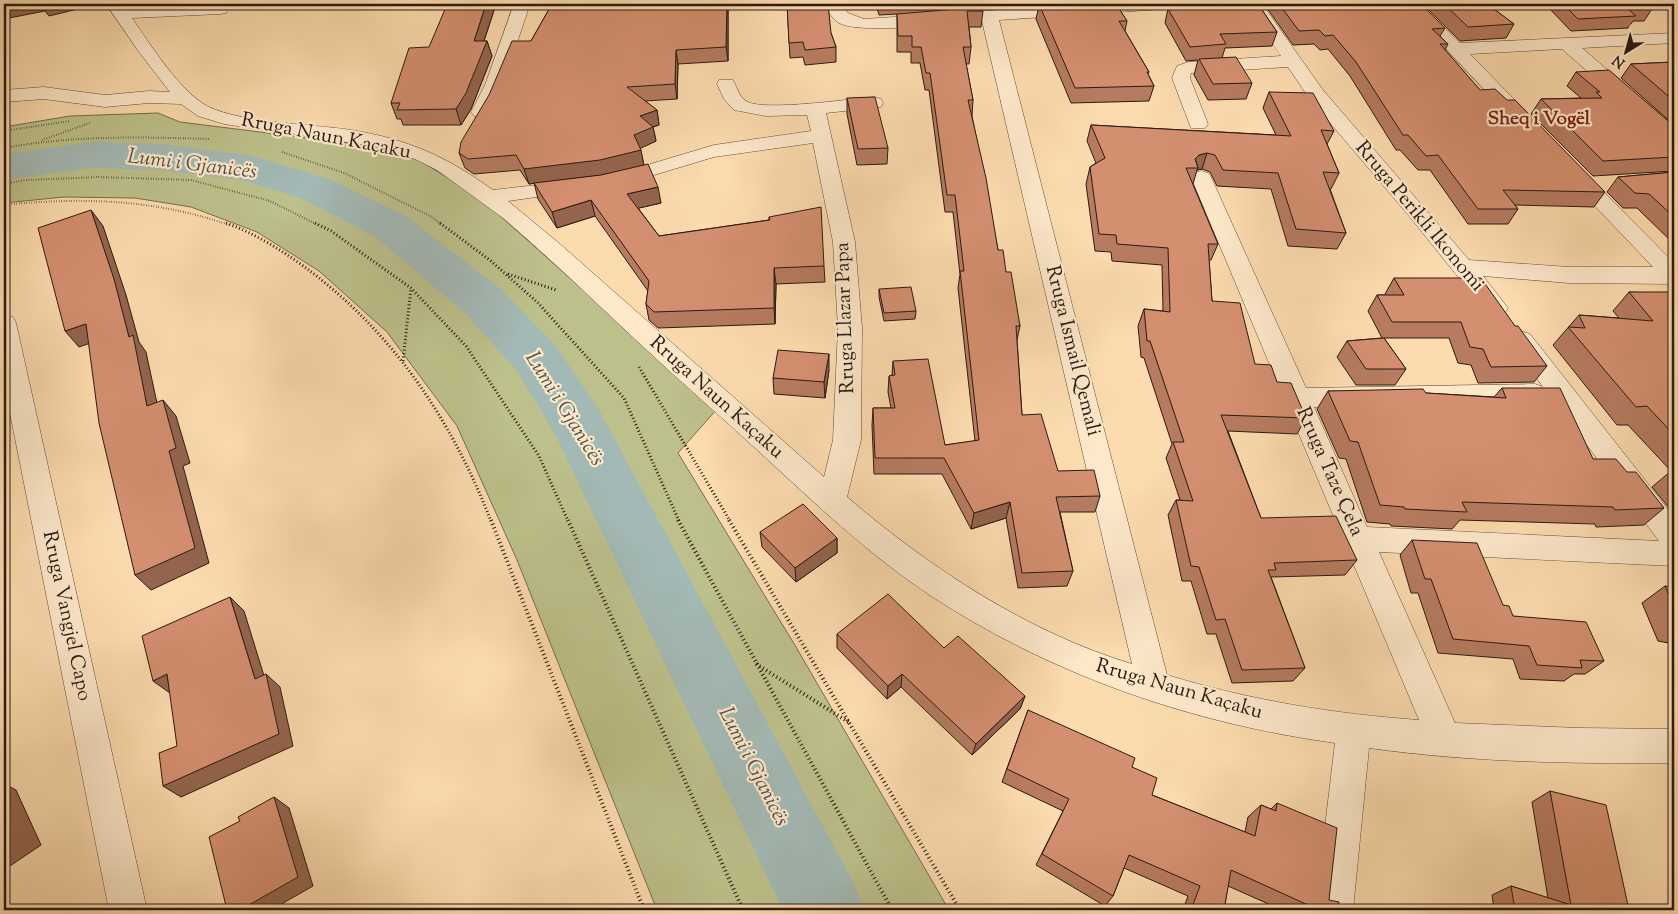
<svg xmlns="http://www.w3.org/2000/svg" width="1678" height="914" viewBox="0 0 1678 914" font-family="'Sorts Mill Goudy',serif">
<rect width="100%" height="100%" fill="#fcdbae"/>
<filter id="stains"><feTurbulence type="fractalNoise" baseFrequency=".004" numOctaves="4"/><feColorMatrix values="0 0 0 0 .2 0 0 0 0 .09 0 0 0 0 .02 0 0 0 .5 -.17"/></filter>
<radialGradient id="worn" r=".72"><stop offset=".6" stop-color="#630" stop-opacity="0"/><stop offset="1" stop-color="#630" stop-opacity=".3"/></radialGradient>
<path fill="#bdc08b" stroke="#746d4f" d="M158 113 180 122 380 147 411 155 480 198 717 409 678 453 796 647 949 910H657L517 560 457 426 387 332 319 271 257 232 191 207 135 198 64 197 4 203V127L70 116Z"/>
<g fill="none" stroke-linecap="round" stroke-linejoin="round">
<path fill="#a3b9b5" fill-rule="evenodd" d="M92 142 160 144 249 155 332 180 406 216 502 290 555 345 599 410 853 882 865 910H783L554 432 517 371 466 314 374 236 300 198 243 180 160 170 92 168 4 180V154Z"/>
<defs>
<path id="minor" d="M106 4H122L125 8 226 5 228 9 226 13 220 14 132 18C150 44 175 84 202 103 231 123 313 124 351 130 408 139 447 157 493 190L572 181 579 183 583 187 579 191 508 201 560 244 824 477 833 440 838 328 833 242 813 143 714 157 614 187 607 185 604 181 607 177 714 145 811 131 807 115 766 116 734 110 724 99 717 84 719 80H733C737 87 739 98 748 102 766 111 850 99 874 97L881 99 883 103 881 107 826 113 855 242 862 328 861 440 847 497C930 568 1027 632 1132 664L982 21C953 23 861 35 839 23 832 19 828 11 826 4H842L848 13 864 19 1092 4H1171L1169 8 1163 9 999 20 1167 675C1249 700 1334 714 1419 720L1191 177 1194 173 1201 171 1208 173 1211 177 1306 388 1535 384 1543 387 1509 340 1512 334 1521 331 1530 334 1674 517V566L1379 552 1455 723 1579 728 1674 729V763C1573 764 1469 762 1369 748L1353 910H1315L1335 743C1191 723 1054 676 931 596 872 557 820 508 768 460 725 420 680 381 637 341 593 300 549 257 503 218L437 170 415 159 374 146 224 124 198 116 181 104 149 103 105 107 44 99 4 102V90L44 87 105 95 149 91 170 92 139 52ZM1547 392 1659 541 1367 527 1314 407 1535 404 1544 401 1548 394Z
M514 4H530L503 85 488 116H474L471 112 485 85Z
M744 4H760L761 5 759 9H747Z
M1246 4H1262L1323 90 1469 260 1569 267H1653L1567 177 1564 173 1567 169 1574 167 1581 169 1674 263V284L1569 283 1483 276 1508 308 1504 314 1496 316 1488 314 1409 216 1309 98 1288 67 1191 73 1190 78 1208 124 1205 128H1191L1172 78 1177 66 1188 62 1281 56Z
M1404 4H1421L1460 43 1674 33V43L1582 48 1674 127V143L1667 141 1562 49 1470 54 1530 116 1527 120H1513Z
M4 315 13 317 16 323 147 910H109L4 383Z"/>
</defs>
<use href="#minor" stroke="#5e4a3a" stroke-width="1"/>
<path stroke="#2a1a13" stroke-width="2" stroke-dasharray="0.5 2" stroke-linecap="butt" d="M4 131 70 121
M42 140 90 123
M4 148C75 135 138 137 210 139
M282 152 344 173 432 217 442 225
M4 184 26 180 99 177 191 180 270 201 318 225
M4 205C81 197 155 199 229 225"/>
<path stroke="#2a1a13" stroke-width="3" stroke-dasharray="1 2.5" stroke-linecap="butt" d="M226 223C257 234 288 254 314 274 398 339 453 424 491 521
M315 223 331 231 411 288 466 346 539 456 568 521
M440 223 491 261 538 303 624 398 679 521
M508 274 556 290
M403 361 411 288
M639 367 730 521"/>
<path stroke="#2a1a13" stroke-width="4" stroke-dasharray="1 3" stroke-linecap="butt" d="M491 520 644 910
M568 520 743 910
M678 520 892 910
M729 520 960 910
M756 664 850 723"/>
<use href="#minor" fill="#fde8ca" fill-rule="evenodd"/>
</g>
<path fill="#b67b60" stroke="#2a1a13" d="M496 4 484 41H487L492 56 471 109 461 125H403L401 119H397L391 103 429 47Z
M552 4H728V61L678 64 677 99 645 101 657 110 659 125 653 127 656 141 640 148 644 165 661 203 638 208 659 236 769 220V217L824 266 825 282 776 284 775 324 658 328 649 320 646 304 648 291 595 216 557 228 538 199 534 183 529 184 520 170 474 174 465 168 459 153 531 41Z
M787 4 831 33 836 47V62L805 65 803 57 790 58Z
M876 4H969L968 8 983 11 981 27H969L971 47 969 64H966L973 100 972 116 998 250 1006 272 1020 326 1017 340 1022 415 1058 471 1100 496 1095 512H1060L1073 571 1067 586 1018 588 1006 518 971 529 942 474H874L872 425 873 408H891L888 392 889 376 892 375 893 361 945 445 975 441 958 288 960 274 953 212H945L929 90H925L920 63H911V52H897V14L879 15Z
M1030 4H1116L1127 21 1125 31 1149 72 1148 74 1154 86 1149 101 1071 103 1036 19 1039 6H1031Z
M1169 4H1258L1277 32 1272 46 1225 48 1222 58 1252 83 1246 99 1208 100 1194 75 1198 60 1186 61 1165 23Z
M1264 4H1421L1445 28 1440 36 1448 44 1445 50 1480 90 1605 192 1594 207 1515 205 1518 209 1508 224H1468L1430 170H1418L1400 150H1396L1350 76 1328 49 1320 50 1314 44 1293 45Z
M1423 4H1487L1514 24 1506 38 1460 41Z
M1545 4H1646L1652 9 1644 21H1633L1628 28 1571 31Z
M1674 62V125L1621 78 1631 64Z
M1576 72 1674 126V171L1593 176 1531 114 1541 99 1581 98 1567 86Z
M1269 92 1334 131 1327 144 1339 173 1331 189H1330L1346 233 1337 249 1288 246 1271 189 1217 186 1210 172 1202 169 1197 170 1193 184 1218 244 1211 260H1209L1212 301 1255 364 1277 382 1306 418 1297 434 1228 431 1261 518 1357 560 1345 575 1271 577 1305 668 1293 681 1232 683 1216 634H1207L1191 581H1182L1168 515 1176 500H1180L1166 458 1172 444 1144 358 1141 357 1138 326 1144 309 1163 311 1162 265 1112 261 1111 252 1095 251 1086 184 1090 167 1096 163 1087 141 1091 125 1276 135 1263 108Z
M847 98 888 148 887 164 857 165 847 114Z
M1674 172V244L1637 208H1623L1607 192 1618 177Z
M1394 278 1515 326 1547 366 1534 382 1478 383 1471 365 1458 363 1449 338H1384L1406 369 1395 385H1356L1337 357 1347 341 1382 338 1368 311 1377 295H1385V294Z
M879 289 916 311 915 319 884 321 879 297Z
M1629 292 1674 294V514L1652 487 1671 471 1628 425H1617L1553 345 1579 315 1619 318 1613 311Z
M829 370 825 398 774 394 773 378Z
M1502 388 1593 459 1627 472 1664 508 1644 525 1596 527 1595 524 1460 520 1452 529 1391 526 1390 524 1367 522 1346 459 1339 458 1317 409 1328 391 1426 393 1494 397Z
M760 532 837 538V553L796 582 762 547Z
M1412 540 1513 616 1604 661 1585 674H1574L1564 681 1520 679 1513 659 1438 653 1418 593H1411L1400 555Z
M1665 586 1674 588V644L1658 641 1642 603Z
M837 634 944 648 1025 696 1020 709 972 755 901 687 887 699 837 648Z
M1028 710 1132 767 1152 795 1245 832 1248 817 1261 805 1271 809 1277 803 1329 900 1338 910H1282L1228 886 1224 910H1183L1188 896 1124 868 1113 896 1105 906 1036 865 1063 811 1002 782Z
M1550 791 1629 910H1494L1492 895 1511 886 1548 898 1532 802Z"/>
<path fill="#94644e" stroke="#2a1a13" d="M4 4H76L78 9 49 16 45 11 4 19Z
M486 4H496L479 56 474 41Z
M727 4H728V61L726 47Z
M487 41 492 56 471 109 461 125 456 109Z
M676 50 678 64 677 99 675 84Z
M657 110 659 125 653 127 656 141 637 150 634 135 640 116Z
M641 150 644 166 604 175 529 184 524 169Z
M1207 153 1202 169 1197 170 1198 168 1195 159 1199 155Z
M658 187 661 203 631 210 627 194Z
M591 200 595 216 557 228 552 212Z
M91 210 103 226 126 295 139 342 146 352 161 422 147 406 129 337Z
M774 268 776 284 775 324 774 308Z
M86 324 99 340 79 347 65 331Z
M829 354V370L825 398 824 382Z
M163 400 176 416 190 463 183 466 209 563 151 590 135 575 169 451Z
M1010 502 1006 518 971 529 974 513Z
M837 538V553L796 582 795 568Z
M230 597 244 611 269 692 255 679Z
M167 674 170 693 153 681Z
M266 674 280 687 293 746 181 797 163 786Z
M902 674 901 687 887 699 888 686Z
M1025 696 1020 709 972 755 976 744Z
M4 784 16 790 41 845 4 870Z
M274 797 289 808 313 886 271 910H240Z
M37 904 54 910H38Z"/>
<path fill="#d48f70" stroke="#2a1a13" d="M457 4H486L474 41H487L466 93 456 109 397 110 400 103H391L409 48 429 47 446 7H456Z
M552 4H727L726 47 676 50 675 84 627 87 657 110 640 116 653 127 634 135 641 150 600 160 524 169 516 155 468 159 459 153 461 142 489 95 512 41H531Z
M787 4H828L831 33 836 47 805 50 803 42 789 43Z
M1039 4H1116L1127 21H1119L1149 72H1147L1154 86 1075 88Z
M1176 4H1258L1277 32 1220 34 1226 44 1190 47 1168 9H1180Z
M1279 4H1421L1445 28 1432 29 1448 44H1440L1480 90 1495 89 1507 100H1515L1605 192 1503 190 1518 209H1478L1438 155 1426 156 1408 135H1403L1356 62 1333 35 1325 36 1319 30 1299 31Z
M1444 4H1487L1514 24 1468 27Z
M1563 4H1646L1652 9H1628L1636 16 1578 19Z
M980 7 983 11H967L971 47H963L973 100H968L986 178 998 250H1003L1006 272H1011L1020 326H1016L1022 415 1041 414 1058 471 1094 470 1100 496 1056 497 1073 571 1022 573 1010 502 974 513 944 458H875L873 408H895L889 376 895 375 893 361 928 359 945 445 979 440 960 271H964L955 195H947L930 73H926L921 47H912V36H898L897 14Z
M1236 57 1252 83 1213 84 1199 59Z
M1674 62V101L1631 64Z
M1609 70 1674 126V157L1603 161 1541 99 1602 98 1596 92H1600L1576 72Z
M1269 92 1313 93 1334 131 1321 130 1339 173 1323 172 1346 233 1296 229 1278 173 1223 170 1215 155 1207 153 1199 155 1195 159 1198 168H1186L1218 244H1208L1212 301 1240 303 1255 364 1271 365 1277 382 1291 383 1306 418 1221 415 1261 518 1336 516 1357 560 1274 563 1276 570H1268L1305 668 1242 670 1225 619 1216 620 1199 567 1191 566 1176 500 1193 501 1173 442H1184L1150 341H1147L1144 309 1170 312 1168 248 1117 244 1116 235 1099 234 1090 167 1105 158 1091 125 1291 136Z
M875 97 888 148 858 149 847 98Z
M648 164 658 187 627 194 659 236 770 220 769 217 821 207 824 266 774 268V308L654 312 646 304 649 281 591 200 552 212 534 183 601 175Z
M1674 172V217L1649 194 1635 193 1618 177Z
M91 210 114 279 129 337 133 335 147 406 163 400 176 448 169 451 195 548 135 575 99 423 86 324 65 331 38 228Z
M1394 278H1481L1515 326H1518L1547 366 1491 367 1483 349 1470 347 1461 322H1392L1377 295H1404Z
M911 287 916 311 884 313 879 289Z
M1629 292H1672L1674 294V435L1647 406 1636 407 1568 327 1585 328 1579 315 1653 321Z
M1384 338 1406 369H1366L1347 341Z
M778 350 829 354 824 382 773 378Z
M1502 388H1560L1593 459H1616L1627 472H1636L1664 508 1615 510 1613 507 1462 502 1467 512 1405 509 1404 507 1380 505 1358 442 1350 441 1328 391 1423 389 1426 393 1506 398Z
M803 504 837 538 795 568 760 532Z
M1412 540 1477 543 1503 605 1509 606 1513 616 1586 622 1604 661 1580 660 1582 668 1537 665 1529 646 1453 639 1431 579H1425Z
M1665 586 1674 588V609Z
M888 594 944 648 958 636 1025 696 976 744 902 674 888 686 837 634Z
M230 597 255 679 266 674 279 734 163 786 159 753 177 746 167 674 153 681 142 636Z
M1028 710 1135 758 1132 767 1157 778 1152 795 1255 836 1261 805 1276 811 1277 803 1337 828 1329 900 1339 902 1338 910H1319L1231 870 1224 910H1191L1200 886 1129 855 1113 896 1042 854 1069 799 1007 769Z
M1550 791 1606 805 1629 910H1515L1511 886 1571 905Z
M274 797 298 877 240 910H227L209 837 240 821 238 817Z
M4 820 8 831 4 834Z
M37 904 38 910H25Z"/>
<g text-anchor="middle" dominant-baseline="central" stroke-width="4.5" stroke-linejoin="round" paint-order="stroke">
<g font-size="19" font-weight="bold" fill="#7a1f14" stroke="#fde8ca">
<text x="1539" y="119">Sheq i Vogël</text>
</g>
<g font-size="20" fill="#2a1a13" stroke="#fde8ca">
<text transform="translate(326 137) rotate(11)">Rruga Naun Kaçaku</text>
<text transform="translate(1419 217) rotate(50)">Rruga Perikli Ikonomi</text>
<text transform="translate(846 318) rotate(-92)">Rruga Llazar Papa</text>
<text transform="translate(1072 351) rotate(76)">Rruga Ismail Qemali</text>
<text transform="translate(716 398) rotate(42)">Rruga Naun Kaçaku</text>
<text transform="translate(1329 472) rotate(66)">Rruga Taze Çela</text>
<text transform="translate(66 616) rotate(78)">Rruga Vangjel Capo</text>
<text transform="translate(1179 690) rotate(16)">Rruga Naun Kaçaku</text>
</g>
<g font-size="21" font-style="italic" fill="#54524c" stroke="#fde8ca">
<text transform="translate(192 165) rotate(7)">Lumi i Gjanicës</text>
<text transform="translate(564 409) rotate(58)">Lumi i Gjanicës</text>
<text transform="translate(753 767) rotate(63)">Lumi i Gjanicës</text>
</g>
</g>
<rect width="1678" height="914" fill="none" stroke="#fcdbae" stroke-width="20"/>
<rect x="5" y="5" width="1668" height="904" fill="none" stroke="#2a1a13" stroke-width="2.5"/>
<rect x="10" y="10" width="1658" height="894" fill="none" stroke="#2a1a13"/>
<g transform="translate(1626 52) rotate(217)" stroke="#fde8ca" stroke-width="4" paint-order="stroke">
<path d="M0-4L9 19L0 12L-9 19Z" fill="#2a1a13"/>
<text y="-8" font-size="14" font-weight="bold" text-anchor="middle" fill="#2a1a13">N</text>
</g>
<rect width="100%" height="100%" filter="url(#stains)"/>
<rect width="100%" height="100%" fill="url(#worn)"/>
</svg>
